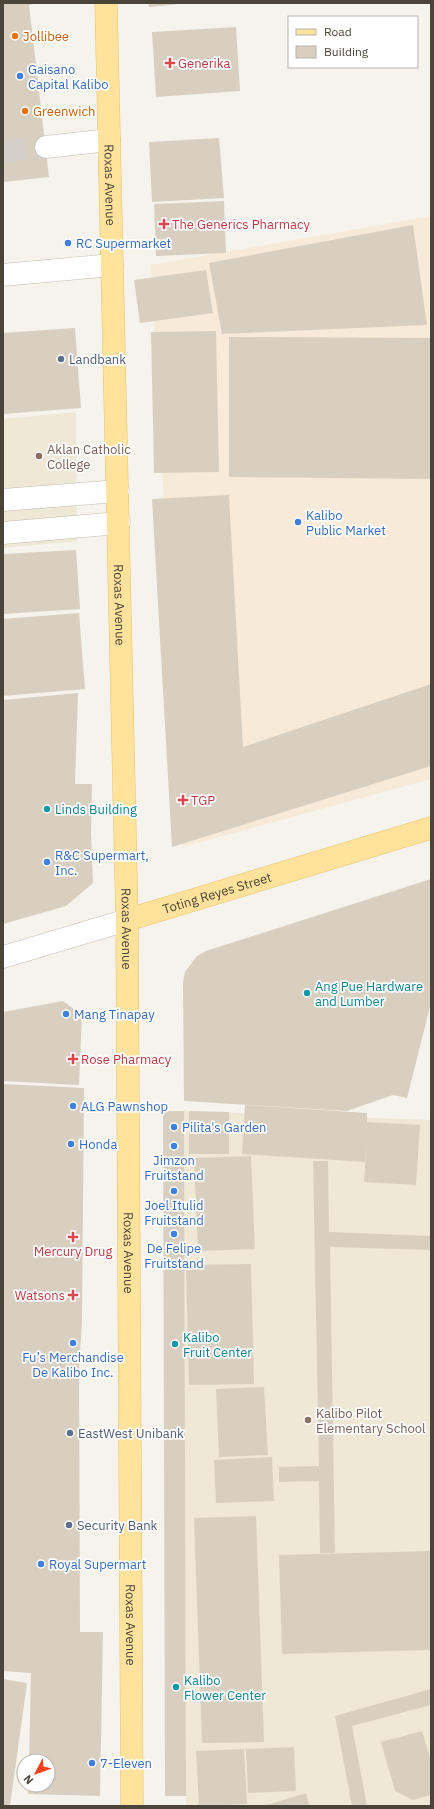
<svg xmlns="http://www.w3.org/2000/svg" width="434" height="1809" viewBox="0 0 434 1809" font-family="'IBM Plex Sans',sans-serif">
<rect width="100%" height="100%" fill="#f6f3ec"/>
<path fill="#f7ead8" d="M431 216V779L183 847 151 265Z"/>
<path fill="#efe8d6" d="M76 412 77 541 3 548V419Z
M184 1111 431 1120V1806H186Z"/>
<path fill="#d8cfc1" d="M3 3H36L29 5 49 177 3 182Z
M148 3H179V4L149 7Z
M236 27 240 91 156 97 152 32Z
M219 138 224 198 152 202 149 142Z
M224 201 226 253 156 256 154 204Z
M413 225 427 325 222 334 209 263Z
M206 270 213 313 140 323 134 280Z
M75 328 81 408 3 414V333Z
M216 331 219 472 154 473 151 332Z
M229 337 431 338V479L229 477Z
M229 495 243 747 431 684V766L172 847 152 499Z
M76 550 80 609 3 614V554Z
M79 613 85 689 3 696V619Z
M78 693 75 784H92L91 833 93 883 66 906 3 924V700Z
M431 879V1003L407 1098 393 1095 347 1111 184 1101 183 982 185 972 197 956 206 951Z
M63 1001 82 1015 79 1085 3 1081V1012Z
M3 1084 84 1088 82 1320 79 1371 80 1632H103L100 1796 28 1794 29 1785H48V1761H29L31 1673 3 1671Z
M245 1105 367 1113V1122L420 1125 416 1185 364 1182 367 1138 365 1162 242 1154Z
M163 1111H184L186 1796H165Z
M189 1111 229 1112V1154H189Z
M251 1156 255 1249 198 1251 194 1158Z
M313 1161H328L329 1232 431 1236V1250L330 1247 335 1553H320L319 1481 279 1482V1467L319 1466Z
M251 1264 254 1384 189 1385 186 1265Z
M264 1387 268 1455 219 1457 216 1389Z
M272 1457 274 1501 216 1503 214 1460Z
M256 1516 264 1742 202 1743 194 1518Z
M431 1551V1650L282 1654 279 1555Z
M3 1679 27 1683 10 1806H3Z
M431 1689V1705L352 1726 367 1806H352L335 1716Z
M422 1731 431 1761V1795L413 1800 395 1791 381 1742Z
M294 1747 296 1791 248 1793 246 1749Z
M244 1749 247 1804 199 1806 196 1751Z
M306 1793 309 1806H263Z"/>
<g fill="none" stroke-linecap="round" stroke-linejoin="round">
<path stroke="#d4d0c8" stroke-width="22" stroke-dasharray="22 11" stroke-linecap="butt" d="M3 151 46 147"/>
<defs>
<path id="minor" d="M46 147 109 140
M3 275 112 265
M3 500 118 491
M3 533 119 523
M3 957 127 920"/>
<g id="major">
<path id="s1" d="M106 3 127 920 132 1806"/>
<path id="s2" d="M127 920 431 828"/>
</g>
</defs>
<use href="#minor" stroke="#c2bbae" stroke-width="23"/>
<use href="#major" stroke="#e6c16a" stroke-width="23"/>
<use href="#minor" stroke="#fff" stroke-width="22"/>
<use href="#major" stroke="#ffe39c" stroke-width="22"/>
</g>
<g fill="#e8710a" stroke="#fff" stroke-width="1.5">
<circle cx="15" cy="36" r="4"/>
<circle cx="25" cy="111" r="4"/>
</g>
<g fill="#e0444e" stroke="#fff" stroke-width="1.5">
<path d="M168 57h4v4h4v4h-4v4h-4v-4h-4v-4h4z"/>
<path d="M162 218h4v4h4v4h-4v4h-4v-4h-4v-4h4z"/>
<path d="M181 794h4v4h4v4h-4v4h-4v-4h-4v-4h4z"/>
<path d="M71 1053h4v4h4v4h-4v4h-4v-4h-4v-4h4z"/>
<path d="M71 1231h4v4h4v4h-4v4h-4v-4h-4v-4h4z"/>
<path d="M71 1289h4v4h4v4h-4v4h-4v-4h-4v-4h4z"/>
</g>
<g fill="#3f7fe0" stroke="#fff" stroke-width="1.5">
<circle cx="20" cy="76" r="4"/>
<circle cx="68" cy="243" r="4"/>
<circle cx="298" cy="522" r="4"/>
<circle cx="47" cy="862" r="4"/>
<circle cx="66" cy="1014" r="4"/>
<circle cx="73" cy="1106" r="4"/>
<circle cx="174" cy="1127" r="4"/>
<circle cx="71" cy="1144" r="4"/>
<circle cx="174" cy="1146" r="4"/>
<circle cx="174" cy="1191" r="4"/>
<circle cx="174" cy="1234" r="4"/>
<circle cx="73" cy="1343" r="4"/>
<circle cx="41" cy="1564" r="4"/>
<circle cx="92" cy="1763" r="4"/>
</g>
<g fill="#5c6f8a" stroke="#fff" stroke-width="1.5">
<circle cx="61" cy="359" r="4"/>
<circle cx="70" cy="1433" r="4"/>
<circle cx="69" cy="1525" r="4"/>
</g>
<g fill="#8d6e63" stroke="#fff" stroke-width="1.5">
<circle cx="39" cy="456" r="4"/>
<circle cx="308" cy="1420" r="4"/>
</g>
<g fill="#0f9aa8" stroke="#fff" stroke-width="1.5">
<circle cx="47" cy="809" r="4"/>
<circle cx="307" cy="993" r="4"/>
<circle cx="175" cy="1344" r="4"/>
<circle cx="176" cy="1687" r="4"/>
</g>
<g text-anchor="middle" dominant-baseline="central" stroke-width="3.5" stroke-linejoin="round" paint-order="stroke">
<g font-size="13" fill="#c56008" stroke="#fff" text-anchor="start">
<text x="23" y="36">Jollibee</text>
<text x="33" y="111">Greenwich</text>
</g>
<g font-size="13" fill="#be3a42" stroke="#fff" text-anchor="start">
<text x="178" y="63">Generika</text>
<text x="172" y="224">The Generics Pharmacy</text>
<text x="191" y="800">TGP</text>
<text x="81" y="1059">Rose Pharmacy</text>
<text x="73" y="1251" text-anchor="middle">Mercury Drug</text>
<text x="65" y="1295" text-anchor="end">Watsons</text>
</g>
<g font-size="13" fill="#366cbe" stroke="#fff" text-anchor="start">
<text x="28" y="69">Gaisano<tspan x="28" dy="15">Capital Kalibo</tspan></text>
<text x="76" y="243">RC Supermarket</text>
<text x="306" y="515">Kalibo<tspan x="306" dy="15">Public Market</tspan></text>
<text x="55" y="855">R&amp;C Supermart,<tspan x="55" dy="15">Inc.</tspan></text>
<text x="74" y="1014">Mang Tinapay</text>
<text x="81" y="1106">ALG Pawnshop</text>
<text x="182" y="1127">Pilita's Garden</text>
<text x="79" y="1144">Honda</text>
<text x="174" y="1160" text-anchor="middle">Jimzon<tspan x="174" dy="15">Fruitstand</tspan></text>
<text x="174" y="1205" text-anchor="middle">Joel Itulid<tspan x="174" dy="15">Fruitstand</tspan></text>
<text x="174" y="1248" text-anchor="middle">De Felipe<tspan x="174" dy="15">Fruitstand</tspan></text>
<text x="73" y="1357" text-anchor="middle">Fu’s Merchandise<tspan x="73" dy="15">De Kalibo Inc.</tspan></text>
<text x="49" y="1564">Royal Supermart</text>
<text x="100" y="1763">7-Eleven</text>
</g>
<g font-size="13" fill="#4b4439" stroke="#fff">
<text stroke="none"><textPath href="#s1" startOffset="182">Roxas Avenue</textPath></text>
<text stroke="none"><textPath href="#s1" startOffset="602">Roxas Avenue</textPath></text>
<text stroke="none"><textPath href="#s2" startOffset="94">Toting Reyes Street</textPath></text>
<text stroke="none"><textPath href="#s1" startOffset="926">Roxas Avenue</textPath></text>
<text stroke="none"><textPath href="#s1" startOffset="1250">Roxas Avenue</textPath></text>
<text stroke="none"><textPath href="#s1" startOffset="1622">Roxas Avenue</textPath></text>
</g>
<g font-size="13" fill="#4e5e75" stroke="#fff" text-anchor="start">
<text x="69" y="359">Landbank</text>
<text x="78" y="1433">EastWest Unibank</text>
<text x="77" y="1525">Security Bank</text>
</g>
<g font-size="13" fill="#785e54" stroke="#fff" text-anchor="start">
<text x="47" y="449">Aklan Catholic<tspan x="47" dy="15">College</tspan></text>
<text x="316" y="1413">Kalibo Pilot<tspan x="316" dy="15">Elementary School</tspan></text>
</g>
<g font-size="13" fill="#0d838f" stroke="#fff" text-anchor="start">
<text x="55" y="809">Linds Building</text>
<text x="315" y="986">Ang Pue Hardware<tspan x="315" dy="15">and Lumber</tspan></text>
<text x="183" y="1337">Kalibo<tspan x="183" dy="15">Fruit Center</tspan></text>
<text x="184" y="1680">Kalibo<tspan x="184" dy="15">Flower Center</tspan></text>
</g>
</g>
<rect width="434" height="1809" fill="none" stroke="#4b4439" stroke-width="8"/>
<rect x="288" y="16" width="130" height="52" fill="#ffffff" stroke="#b7b4b0"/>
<rect x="296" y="29" width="20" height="6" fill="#ffe39c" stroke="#b7b4b0"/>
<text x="324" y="36" font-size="12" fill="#4b4439">Road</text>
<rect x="296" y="46" width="20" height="12" fill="#d8cfc1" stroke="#b7b4b0"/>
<text x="324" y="56" font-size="12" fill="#4b4439">Building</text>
<g transform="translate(36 1773) rotate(229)"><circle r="19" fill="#ffffff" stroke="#b7b4b0"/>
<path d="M0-3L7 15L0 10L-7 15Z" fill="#fc3f1d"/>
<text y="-6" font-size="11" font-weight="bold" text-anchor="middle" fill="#4b4439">N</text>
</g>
</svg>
